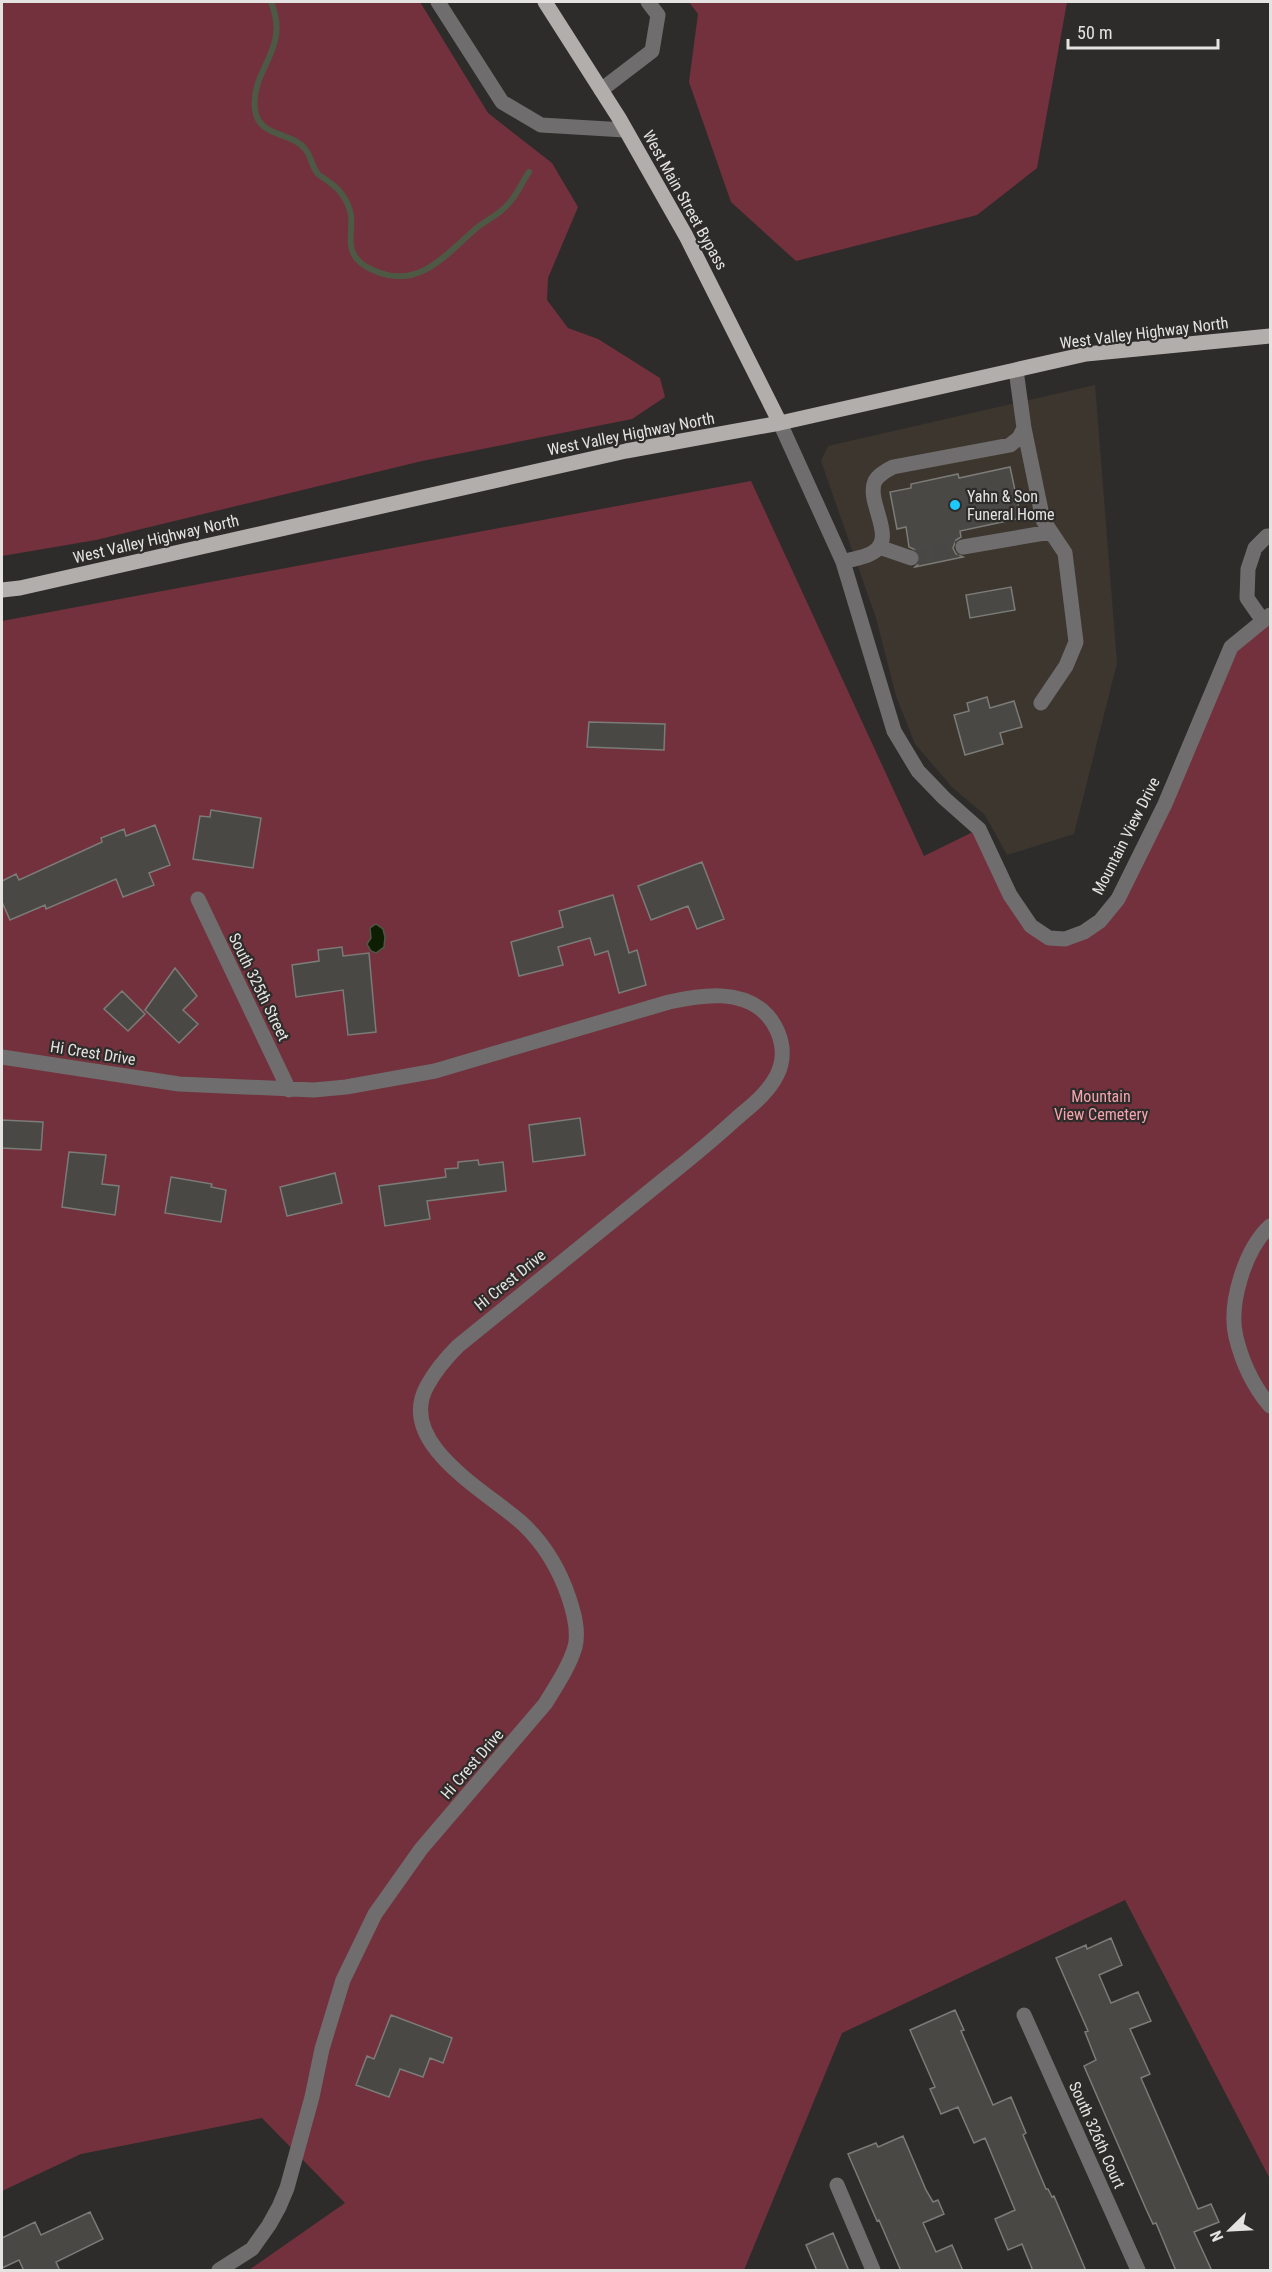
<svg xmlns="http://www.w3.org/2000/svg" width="1272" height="2272" viewBox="0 0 1272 2272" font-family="'Roboto Condensed',sans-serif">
<rect width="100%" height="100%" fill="#2e2c2a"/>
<path fill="#3c362e" d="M1095 385 1117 663 1074 834 1007 855 985 815 952 787 915 744 896 696 876 618 821 461 828 446Z"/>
<path fill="#73313d" d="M2 2H420L488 113 552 163 578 207 548 278 547 300 568 328 598 339 660 378 665 397 632 419 422 461 96 540 2 556Z
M689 2H1067L1037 168 977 215 796 261 731 202 689 82 698 14Z
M751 481 924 856 979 829 1031 926 1065 939 1118 899 1231 647 1270 615V2179L1125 1900 842 2033 744 2270H249L345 2203 262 2118 81 2154 2 2191V621Z"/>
<path fill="#0e1e02" stroke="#4e5945" stroke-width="1.5" d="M376 924 383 929 385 937 384 947 376 953 371 951 367 944 371 938 370 928Z"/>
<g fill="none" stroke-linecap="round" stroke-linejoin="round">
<path stroke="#4e5945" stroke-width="6" d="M271 2C291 51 250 68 255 110 259 138 292 131 306 150 311 157 312 167 318 174 321 177 326 179 329 182 341 190 348 201 351 215 353 229 346 247 357 259 362 266 372 270 380 273 420 287 446 255 473 231 484 221 500 215 509 203 517 195 522 182 529 172"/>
</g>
<path fill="#494845" stroke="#7b7b77" stroke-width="1.5" d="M1010 467 1021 518 960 531 961 537 956 540 953 548 956 554 963 557 915 567 920 562V556L918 551 909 547 906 527 897 529 890 492 911 488V484L958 474 959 478Z
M1011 587 1015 610 970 618 966 595Z
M987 697 990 708 1014 701 1022 727 1000 733 1003 744 965 755 954 715 969 711 967 703Z
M589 722 665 724 664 750 587 747Z
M211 810 261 818 253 868 193 859 200 816 210 817Z
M155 825 170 865 149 873 154 885 123 897 116 879 46 909 45 905 10 920 2 902V881L16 874 19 880 102 842 101 838 124 829 126 836Z
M702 862 724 919 697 929 688 906 651 920 638 886Z
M613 895 629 953 637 950 646 985 619 993 608 951 595 955 590 938 558 947 563 965 519 976 511 942 563 927 559 911Z
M342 947 343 956 369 953 376 1032 348 1035 343 990 296 997 292 965 319 961 318 950Z
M175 968 197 996 183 1010 198 1024 179 1043 145 1010Z
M122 991 145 1014 128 1031 104 1009Z
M580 1118 585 1155 533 1162 529 1125Z
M2 1120 43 1122 41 1150 2 1148Z
M69 1152 106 1155 102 1184 119 1186 115 1215 62 1207Z
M478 1160 479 1165 503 1162 506 1191 427 1201 430 1219 385 1226 379 1186 446 1177 445 1169 458 1168V1162Z
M335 1173 342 1203 287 1216 280 1187Z
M171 1177 212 1184 211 1187 226 1190 221 1222 165 1213Z
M1111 1938 1122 1965 1099 1975 1111 2003 1138 1992 1151 2021 1130 2029 1150 2074 1141 2078 1198 2209 1211 2204 1219 2222 1194 2232 1212 2271H1176L1156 2223 1153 2224 1146 2209 1084 2066 1096 2060 1085 2032 1088 2031 1056 1958 1086 1945 1087 1949Z
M955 2010 964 2030 961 2031 993 2105 1011 2097 1026 2133 1023 2135 1046 2189H1048L1052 2197 1054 2196 1086 2271H1033L1022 2244 1008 2250 995 2219 1015 2210 985 2138 974 2143 958 2107 941 2114 930 2089 935 2087 910 2030Z
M391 2015 452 2038 443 2063 430 2058 423 2077 400 2069 389 2097 356 2085 367 2056 374 2059Z
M903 2136 926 2190 933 2202 938 2200 944 2214 923 2223 936 2252 952 2245 963 2271H901L879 2220 877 2221 848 2154 876 2143 878 2147Z
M90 2212 103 2239 56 2262 60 2271H24L19 2260 2 2268V2238L35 2222 41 2235Z
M833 2233 849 2271H817L806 2245Z"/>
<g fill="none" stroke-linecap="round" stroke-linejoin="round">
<path stroke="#494745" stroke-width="15" stroke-dasharray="15 8" stroke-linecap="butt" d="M911 558 963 547"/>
<path stroke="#6f6d6d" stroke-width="15" d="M438 2 502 102 541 125 625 130
M601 90 652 51 658 15 648 2
M780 423 843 562 894 731 918 771 944 798 979 829 1010 895 1031 926 1049 938 1065 939 1084 932 1100 921 1118 899 1165 804 1231 647 1270 615
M1024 428 1043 520 1065 553 1076 642 1066 666 1041 703
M879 547 911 558
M963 547 1050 532
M843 562C852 559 862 558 870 554 900 540 865 503 875 481 879 474 887 470 893 467L1010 445 1019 438 1024 428 1016 370
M1263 621 1247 598 1248 569 1255 548 1267 536H1270
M198 899 289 1090
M2 1057 179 1084 314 1090 346 1087 435 1071 669 1002C701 995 743 988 768 1016 782 1033 787 1055 777 1075 768 1093 752 1105 737 1118 714 1139 691 1158 667 1177 597 1233 528 1290 458 1346 446 1358 435 1371 427 1386 395 1444 488 1492 523 1524 544 1544 560 1571 569 1598 574 1613 579 1631 575 1647 569 1667 556 1686 545 1704L421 1849 375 1914 343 1980 322 2049 312 2097 287 2188 279 2207 269 2225 252 2249 219 2270
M1270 1226C1245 1249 1228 1304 1236 1337 1242 1362 1254 1387 1270 1406
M1024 2015 1138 2270
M837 2185 873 2270"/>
<path stroke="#b2aeac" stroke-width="15" d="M545 2 619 118 686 236 780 423
M2 590 20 588 626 451 780 423 1086 354 1270 336"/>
</g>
<circle fill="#1cc9fc" stroke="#2e2c2a" stroke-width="2" cx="955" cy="505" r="6"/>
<g text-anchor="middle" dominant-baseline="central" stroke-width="4.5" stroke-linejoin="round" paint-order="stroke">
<g font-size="16" fill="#e4e3e1" stroke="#2e2c2a">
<text transform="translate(685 200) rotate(61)">West Main Street Bypass</text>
<text transform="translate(1144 333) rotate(-7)">West Valley Highway North</text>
<text transform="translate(631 434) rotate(-11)">West Valley Highway North</text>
<text transform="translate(156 539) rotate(-13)">West Valley Highway North</text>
<text transform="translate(1126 836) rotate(-63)">Mountain View Drive</text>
<text transform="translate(259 987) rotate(64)">South 325th Street</text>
<text transform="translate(93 1053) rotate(9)">Hi Crest Drive</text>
<text transform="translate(510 1280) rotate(-39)">Hi Crest Drive</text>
<text transform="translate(472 1764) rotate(-49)">Hi Crest Drive</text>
<text transform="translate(1097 2135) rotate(66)">South 326th Court</text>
</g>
<g font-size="16" fill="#e4e3e1" stroke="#2e2c2a" text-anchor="start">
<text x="967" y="496">Yahn &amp; Son<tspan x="967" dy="18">Funeral Home</tspan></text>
</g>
<g font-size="16" fill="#f6a3ae" stroke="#2e2c2a">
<text x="1101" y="1096">Mountain<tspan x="1101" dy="18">View Cemetery</tspan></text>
</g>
</g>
<rect width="1272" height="2272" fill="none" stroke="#e4e3e1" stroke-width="6"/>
<g transform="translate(1230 2230) rotate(246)" stroke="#2e2c2a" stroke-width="4.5" paint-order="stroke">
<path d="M0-4.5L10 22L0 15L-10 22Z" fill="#e4e3e1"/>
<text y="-9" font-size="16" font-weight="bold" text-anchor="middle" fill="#e4e3e1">N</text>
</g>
<path d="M1068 39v9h150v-9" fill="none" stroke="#e4e3e1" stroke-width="3"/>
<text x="1077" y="39" font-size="18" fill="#e4e3e1" stroke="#2e2c2a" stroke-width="4.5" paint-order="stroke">50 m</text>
</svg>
